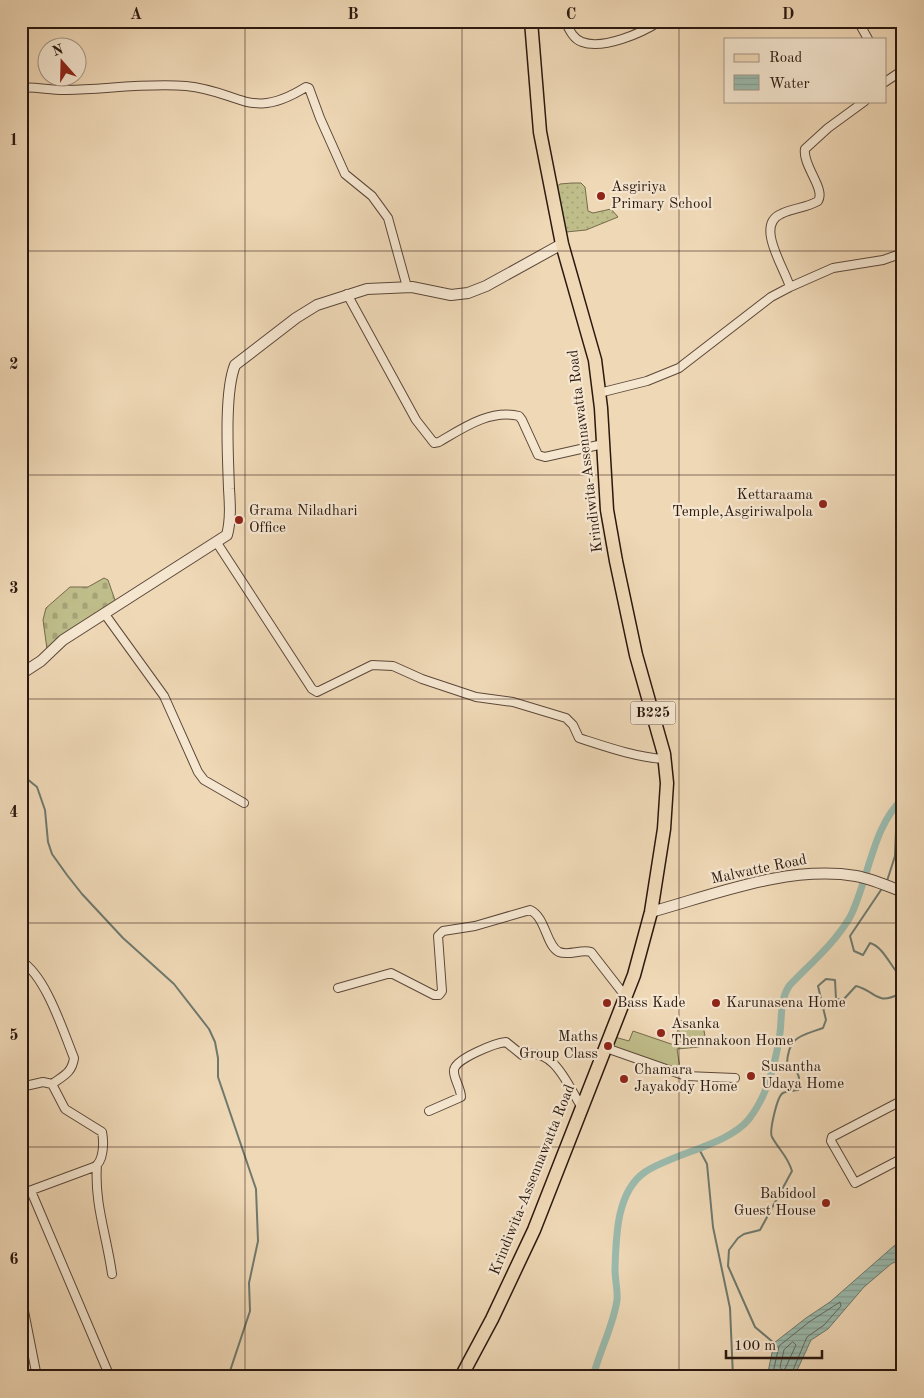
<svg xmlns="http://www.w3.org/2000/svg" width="924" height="1398" viewBox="0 0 924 1398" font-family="'Old Standard TT',serif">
<defs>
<pattern id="cemetery-stones" width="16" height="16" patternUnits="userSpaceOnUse" patternTransform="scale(1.25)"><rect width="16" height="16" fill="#bfbd8a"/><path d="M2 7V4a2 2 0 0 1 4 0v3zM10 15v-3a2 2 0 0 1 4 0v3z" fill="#a4a276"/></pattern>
<pattern id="park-dots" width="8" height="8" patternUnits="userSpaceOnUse" patternTransform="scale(1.25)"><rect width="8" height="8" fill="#bfbd8a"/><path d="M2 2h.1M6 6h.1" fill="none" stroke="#a4a276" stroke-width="1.8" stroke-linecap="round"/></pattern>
<pattern id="water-rules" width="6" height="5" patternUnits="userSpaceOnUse" patternTransform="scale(1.25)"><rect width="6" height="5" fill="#9abaad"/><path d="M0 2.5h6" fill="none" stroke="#859f94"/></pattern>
</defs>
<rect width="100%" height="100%" fill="#efd8b6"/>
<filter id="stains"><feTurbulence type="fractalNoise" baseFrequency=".004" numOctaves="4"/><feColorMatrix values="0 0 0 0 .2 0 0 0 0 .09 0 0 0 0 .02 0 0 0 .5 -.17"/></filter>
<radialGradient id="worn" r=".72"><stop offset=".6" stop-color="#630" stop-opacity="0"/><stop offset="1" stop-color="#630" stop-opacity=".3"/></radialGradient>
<path fill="#bfbd8a" stroke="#756a4c" d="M678 1020 703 1025 706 1042 699 1047 677 1049 681 1074 606 1048 611 1036 629 1041 633 1031 674 1045 677 1043Z"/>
<path fill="url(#cemetery-stones)" stroke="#756a4c" d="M104 578 108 580 116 603 47 649 43 620 46 608 70 587H88Z"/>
<path fill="url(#park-dots)" stroke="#756a4c" d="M572 183H581L585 187 588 211 593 213 611 209 618 217 586 230 566 232 555 188 560 184Z"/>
<path fill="url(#water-rules)" stroke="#6e796e" d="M903 1238V1258L891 1264 864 1287 828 1329 811 1340 794 1377H767L774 1343 806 1318 830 1302Z"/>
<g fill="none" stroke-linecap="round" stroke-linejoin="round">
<path stroke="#62695e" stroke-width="1" d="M793 1342 796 1345 785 1369 782 1370 780 1367 784 1350Z
M772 1377 779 1346 809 1322 840 1302 841 1306 824 1325 807 1337 790 1377"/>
<path stroke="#6e796e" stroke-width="2" d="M21 774 37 787 45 810 48 842 52 854 67 875 82 894 123 938 174 984 209 1029 215 1042 218 1058V1077L256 1189 258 1241 249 1283 250 1311 228 1377
M887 881 895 856 896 831 903 825
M699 1149 707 1164 713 1227 730 1308 733 1377
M774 1343 755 1327 728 1266 729 1250 738 1238 744 1234 760 1230 792 1171C787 1155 779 1150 772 1137 769 1132 777 1096 783 1093 787 1091 793 1091 798 1090 801 1076 799 1072 787 1064 788 1036 801 1036 823 1028L826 1020 818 986 826 979 835 980 836 999 843 1000 856 986C876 991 876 1006 899 994L902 978C891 968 884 947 870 943L863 955 854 951 850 936 883 887"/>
<path stroke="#9abaad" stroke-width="7" d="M593 1377C599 1352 614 1324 617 1300 618 1291 615 1280 615 1270 616 1238 616 1192 645 1172 674 1153 728 1145 749 1119 767 1096 776 1061 780 1033 782 1016 780 1000 789 986 810 964 835 943 850 917 868 882 873 824 903 799"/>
<defs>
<path id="minor" d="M565 21C569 29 573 39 582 42 603 50 642 33 660 21
M858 21 868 39
M885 82 903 70
M21 88C33 86 53 91 67 90 107 89 146 83 186 86 240 91 250 122 306 87L309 88 320 118 345 174 372 196 388 218 407 287
M790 287C784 267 755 225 781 214 793 208 806 208 818 201 826 189 802 165 805 149L828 128 865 101
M347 294 416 420 434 443 439 442C463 428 490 409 519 416L522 420 538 455 545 457 603 444
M599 393 647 381 679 368 771 297 790 287 833 268 883 260 903 253
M217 543 312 689 317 692 372 665 393 666 422 679 476 697 513 702 566 718 573 725 579 738C607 747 635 757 664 759
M104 613 164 696 198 772 204 780 244 803
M21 961C46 976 63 1031 74 1058 72 1073 63 1076 52 1084L43 1082 21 1087
M338 988 391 973 434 995H439L442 991 438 936 443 931 475 926 530 910C546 917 546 946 559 952 569 956 581 949 591 952L626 997
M606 1048 686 1076 735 1078
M903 1100 832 1137 831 1141 855 1183 903 1158
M429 1111 461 1097C461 1088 453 1078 454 1070 455 1059 495 1043 506 1042L522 1055C554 1046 567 1084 581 1106
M97 1165C94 1203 107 1237 112 1274
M31 1191 110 1377
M21 1194 94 1167C104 1162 104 1142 102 1132L65 1109 52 1084
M21 1296 37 1377"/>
<path id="tertiary" d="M21 674 41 661 63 640 227 535C231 520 230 504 229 489 228 457 224 393 235 365L296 318 317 305 367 289 412 287 451 295 468 293 486 286 562 244
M651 912C716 894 788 865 856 876 872 879 888 886 903 892"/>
<path id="primary" d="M461 1377 492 1319 534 1230 634 975 651 912 664 829 667 783 664 754 636 655 616 561 607 510 601 408 595 360 562 244 540 132 531 21"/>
</defs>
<use href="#minor" stroke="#5c4839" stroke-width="10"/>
<use href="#tertiary" stroke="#5c4839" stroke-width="12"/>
<use href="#primary" stroke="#2b180f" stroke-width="15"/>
<use href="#minor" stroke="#f5e6d0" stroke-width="8"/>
<use href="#tertiary" stroke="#f5e6d0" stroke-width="10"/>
<use href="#primary" stroke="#efd8b6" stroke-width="12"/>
</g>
<path fill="none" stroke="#2b180f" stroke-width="1" stroke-opacity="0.55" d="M245 21V1377M462 21V1377M679 21V1377M21 251H903M21 475H903M21 699H903M21 923H903M21 1147H903"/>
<g fill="#8f2418" stroke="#f5e6d0" stroke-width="2">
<circle cx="601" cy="196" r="5"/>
<circle cx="823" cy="504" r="5"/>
<circle cx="239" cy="520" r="5"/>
<circle cx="607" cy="1003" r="5"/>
<circle cx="716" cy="1003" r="5"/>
<circle cx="661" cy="1033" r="5"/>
<circle cx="608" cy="1046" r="5"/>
<circle cx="751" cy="1076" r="5"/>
<circle cx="624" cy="1079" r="5"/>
<circle cx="826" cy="1203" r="5"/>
</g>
<g text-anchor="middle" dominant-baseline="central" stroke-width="4.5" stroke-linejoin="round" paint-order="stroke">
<rect fill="#f5e6d0" stroke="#685649" stroke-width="1" x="630.5" y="701.5" width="45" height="23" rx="4"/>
<g font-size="14" font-weight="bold" fill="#2b180f">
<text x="653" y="713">B225</text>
</g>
<g font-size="15" fill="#2b180f" stroke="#f5e6d0" text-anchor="start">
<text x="611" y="187">Asgiriya<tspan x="611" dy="17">Primary School</tspan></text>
<text x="813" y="495" text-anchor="end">Kettaraama<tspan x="813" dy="17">Temple,Asgiriwalpola</tspan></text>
<text x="249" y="511">Grama Niladhari<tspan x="249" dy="17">Office</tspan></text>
<text x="617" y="1003">Bass Kade</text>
<text x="726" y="1003">Karunasena Home</text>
<text x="671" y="1024">Asanka<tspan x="671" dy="17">Thennakoon Home</tspan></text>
<text x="598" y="1037" text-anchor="end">Maths<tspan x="598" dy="17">Group Class</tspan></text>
<text x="761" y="1067">Susantha<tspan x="761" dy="17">Udaya Home</tspan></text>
<text x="634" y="1070">Chamara<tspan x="634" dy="17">Jayakody Home</tspan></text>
<text x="816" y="1194" text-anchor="end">Babidool<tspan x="816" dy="17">Guest House</tspan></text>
</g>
<g font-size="15" fill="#2b180f" stroke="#f5e6d0">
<text transform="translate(586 451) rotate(-97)">Krindiwita-Assennawatta Road</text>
<text transform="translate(759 870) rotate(-12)">Malwatte Road</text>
<text transform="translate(533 1180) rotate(-68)">Krindiwita-Assennawatta Road</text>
</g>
</g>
<rect width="924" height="1398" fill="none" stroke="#efd8b6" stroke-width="55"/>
<rect x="724" y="38" width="162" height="65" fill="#f5e6d0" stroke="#a49483"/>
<rect x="734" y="54" width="25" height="8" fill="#efd8b6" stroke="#a49483"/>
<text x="769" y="62" font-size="15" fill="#2b180f">Road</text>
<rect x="734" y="75" width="25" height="15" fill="url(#water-rules)" stroke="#a49483"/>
<text x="769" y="88" font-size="15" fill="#2b180f">Water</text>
<g transform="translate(62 62) rotate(340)"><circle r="24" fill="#f5e6d0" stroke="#a49483"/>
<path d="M0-4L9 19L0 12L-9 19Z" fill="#8f2418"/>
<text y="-8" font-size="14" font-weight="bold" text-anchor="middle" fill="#2b180f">N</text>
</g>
<path d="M726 1350v8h96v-8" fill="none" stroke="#2b180f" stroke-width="2.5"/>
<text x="734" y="1350" font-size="15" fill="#2b180f" stroke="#f5e6d0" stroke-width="4" paint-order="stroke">100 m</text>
<rect x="28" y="28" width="868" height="1342" fill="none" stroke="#2b180f" stroke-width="2"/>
<g font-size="16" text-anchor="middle" font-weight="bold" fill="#2b180f">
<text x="136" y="19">A</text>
<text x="353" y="19">B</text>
<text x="571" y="19">C</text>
<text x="788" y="19">D</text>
<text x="14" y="145">1</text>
<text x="14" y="369">2</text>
<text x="14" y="593">3</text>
<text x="14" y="817">4</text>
<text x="14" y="1040">5</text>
<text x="14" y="1264">6</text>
</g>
<rect width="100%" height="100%" filter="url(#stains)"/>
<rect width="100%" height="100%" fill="url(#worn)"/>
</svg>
